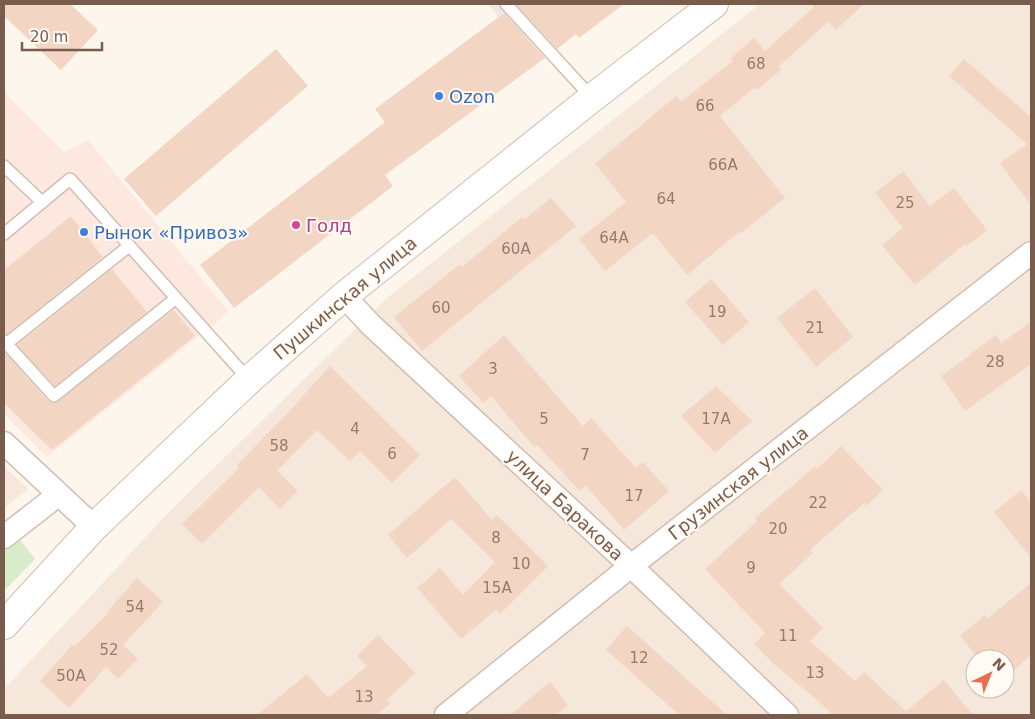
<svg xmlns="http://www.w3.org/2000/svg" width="1035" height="719" viewBox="0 0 1035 719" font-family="'DejaVu Sans',sans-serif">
<rect width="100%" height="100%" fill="#fdf6ec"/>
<path fill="#f5e8da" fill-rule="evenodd" d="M760 4H1031V715H4V689L167 514 387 298ZM975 659H1005V689H975Z
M4 466 28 489 4 508Z"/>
<path fill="#fde8e0" d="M4 92 64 152 88 140 229 312 47 457 4 414Z"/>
<path fill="#efe9e4" d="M488 4H527L543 24 518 41Z"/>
<path fill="#d8ecc9" d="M12 529 35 559 4 591V535Z"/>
<path fill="#f3d5c3" d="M4 4H70L98 30 61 70 4 16Z
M518 4H624L579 38 576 34 557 49 517 5Z
M811 4H864L836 30 828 22 778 67 781 70 757 90 755 87 720 116 785 198 741 233 740 231 687 275 653 233 605 271 579 239 626 202 595 164 676 96 681 102 733 61 731 58 754 38 765 51 814 7Z
M504 13 545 58 385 175 393 186 234 308 200 265 385 122 375 109Z
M276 49 308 86 156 216 124 179Z
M964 59 1031 117V205L1000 163 1027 144 949 76Z
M903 171 930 206 954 188 987 230 967 246 965 244 915 285 882 245 903 228 875 193Z
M551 198 576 226 422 351 394 317 460 264 462 267 522 217 524 220Z
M71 216 103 257 7 334H4V270Z
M112 269 147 312 55 386 17 345Z
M711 279 749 322 723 345 685 302Z
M815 288 853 337 816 367 777 318Z
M174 310 195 336 52 450 4 403V352L48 401 52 403H56Z
M1031 322V364L965 411 941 376 970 355V354L996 335 1001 343Z
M504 335 583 426 591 418 636 468 643 462 669 491 624 530 586 486 580 491 537 445 534 447 491 396 483 403 459 376Z
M330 366 420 455 392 483 360 451 350 461 317 430 277 471 298 491 280 509 259 487 202 544 182 524 239 468 237 465 300 400H299Z
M716 386 752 421 715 453 681 416Z
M841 446 883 490 866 506 864 503 810 550 813 553 779 584 823 628 810 641 855 681 864 672 906 711 944 680 973 715H833L816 699 777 667 754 644 765 633 705 569 757 521 755 518 815 466 817 469Z
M455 477 492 520 497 515 548 566 500 614 496 610 461 639 417 588 440 568 463 595 495 562 451 519 407 558 388 535Z
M1021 490 1031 502V558L994 512Z
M137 578 163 602 123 645 138 659 118 679 106 667 69 708 40 681 72 645 74 647 108 613 107 612Z
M1031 583V655L1005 678V659H979L960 636 985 615 988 618Z
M627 626 672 666 727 715H680L668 705 606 650Z
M378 635 415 673 387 700 390 704 376 715H257L307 674 328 698 367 666 357 656Z
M550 682 568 705 556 715H510Z"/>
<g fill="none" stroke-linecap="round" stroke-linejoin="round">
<defs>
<path id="service" d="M506 4 592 98
M4 166 42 202
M4 234 70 179 249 380
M4 341 54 396 175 299
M6 344 129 246"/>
<path id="minor" d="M344 296 371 325 631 566 787 715
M4 443 94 527
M4 537 58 495
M446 715 631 566 1031 253"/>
<path id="tertiary" d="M4 625 94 527 249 380 344 296 592 98 714 4"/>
</defs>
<use href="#service" stroke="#d1beb0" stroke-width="14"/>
<use href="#minor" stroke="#d1beb0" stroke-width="25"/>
<use href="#tertiary" stroke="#d1beb0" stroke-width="30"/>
<use href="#service" stroke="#fff" stroke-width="11"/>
<use href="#minor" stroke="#fff" stroke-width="22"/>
<use href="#tertiary" stroke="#fff" stroke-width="28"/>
</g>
<g fill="#3f7fe0" stroke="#fffaf3" stroke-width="2">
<circle cx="439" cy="96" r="5"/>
<circle cx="84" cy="232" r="5"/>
</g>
<circle fill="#d1479c" stroke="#fffaf3" stroke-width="2" cx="296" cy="225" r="5"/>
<g text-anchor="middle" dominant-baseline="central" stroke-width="4" stroke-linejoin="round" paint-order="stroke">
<g font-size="15" fill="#987a6a">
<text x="756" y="64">68</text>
<text x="705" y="106">66</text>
<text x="723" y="165">66А</text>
<text x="666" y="199">64</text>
<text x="905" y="203">25</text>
<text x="614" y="238">64А</text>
<text x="516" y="249">60А</text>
<text x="441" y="308">60</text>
<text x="717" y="312">19</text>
<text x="815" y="328">21</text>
<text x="995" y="362">28</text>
<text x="493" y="369">3</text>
<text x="544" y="419">5</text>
<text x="716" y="419">17А</text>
<text x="355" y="429">4</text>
<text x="279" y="446">58</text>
<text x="392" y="454">6</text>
<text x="585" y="455">7</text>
<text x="634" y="496">17</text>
<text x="818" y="503">22</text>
<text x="778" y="529">20</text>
<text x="496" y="538">8</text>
<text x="521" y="564">10</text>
<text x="751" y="568">9</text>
<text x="497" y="588">15А</text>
<text x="135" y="607">54</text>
<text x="788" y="636">11</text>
<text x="109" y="650">52</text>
<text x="639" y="658">12</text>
<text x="815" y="673">13</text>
<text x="71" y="676">50А</text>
<text x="364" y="697">13</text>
</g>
<g font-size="18" fill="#366cbe" stroke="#fffaf3" text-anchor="start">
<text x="449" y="96">Ozon</text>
<text x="94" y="232">Рынок «Привоз»</text>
</g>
<g font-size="18" fill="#b23c85" stroke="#fffaf3" text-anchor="start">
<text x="306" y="225">Голд</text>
</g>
<g font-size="18" fill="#7a5c4d" stroke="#fffaf3">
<text transform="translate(345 298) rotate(-40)">Пушкинская улица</text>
<text transform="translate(738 483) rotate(-38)">Грузинская улица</text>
<text transform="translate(565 505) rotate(43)">улица Баракова</text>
</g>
</g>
<rect width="1035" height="719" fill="none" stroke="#7a5c4d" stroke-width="10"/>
<g transform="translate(990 674) rotate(43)"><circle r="24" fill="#fffaf3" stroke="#cabbb1"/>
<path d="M0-4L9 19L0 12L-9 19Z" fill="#e76f51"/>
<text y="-8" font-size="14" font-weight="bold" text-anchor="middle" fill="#7a5c4d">N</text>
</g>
<path d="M22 42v8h80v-8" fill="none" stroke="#7a5c4d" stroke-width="2.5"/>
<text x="30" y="42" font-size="15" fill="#7a5c4d" stroke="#fffaf3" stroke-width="4" paint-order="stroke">20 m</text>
</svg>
